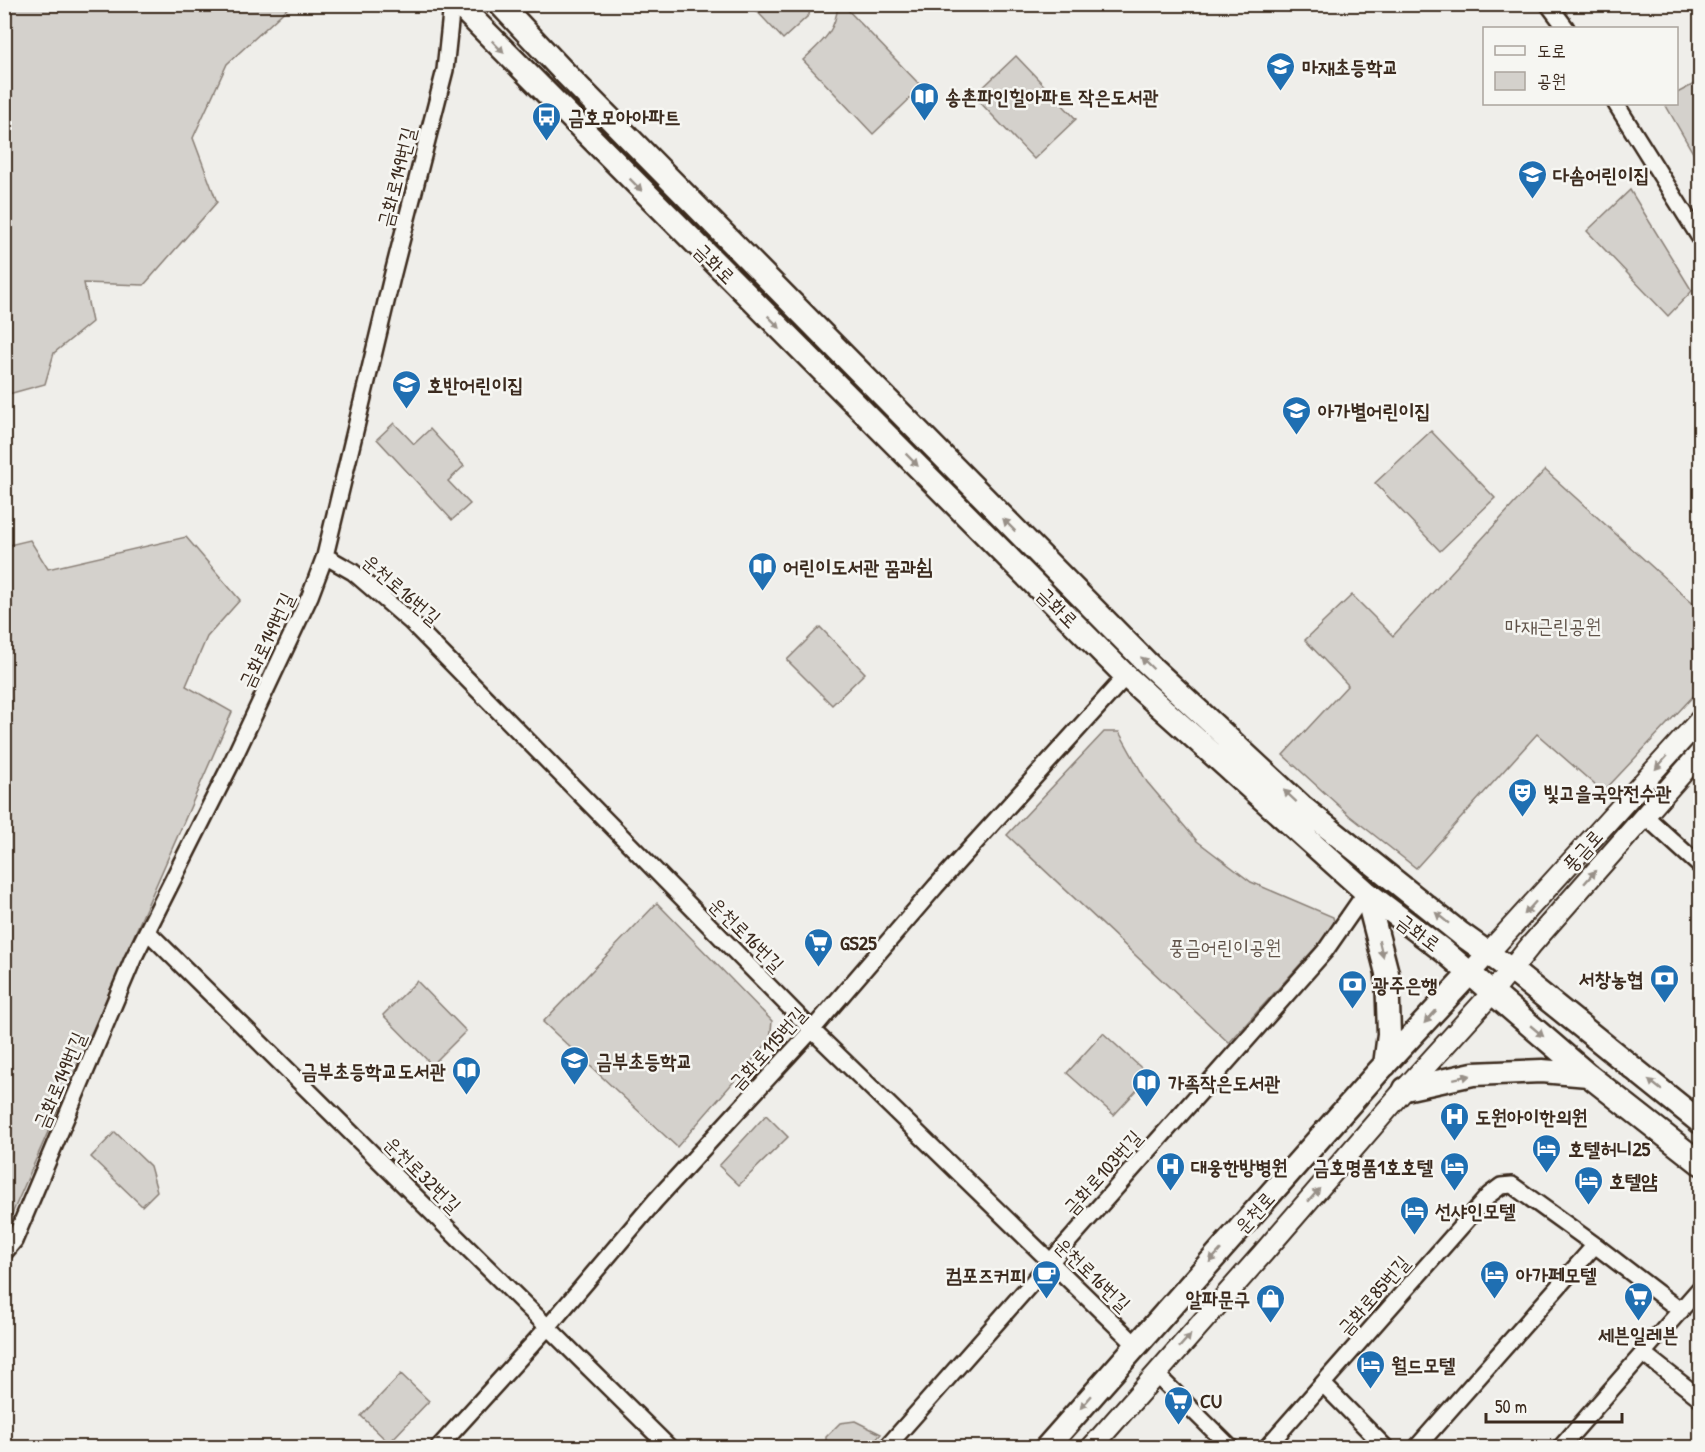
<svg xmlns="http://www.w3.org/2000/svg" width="1705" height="1452" viewBox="0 0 1705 1452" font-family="'Patrick Hand','Poor Story',sans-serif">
<rect width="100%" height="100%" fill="#efeeea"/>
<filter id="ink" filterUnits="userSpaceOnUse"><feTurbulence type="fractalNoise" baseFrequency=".0167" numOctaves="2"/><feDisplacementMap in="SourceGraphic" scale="12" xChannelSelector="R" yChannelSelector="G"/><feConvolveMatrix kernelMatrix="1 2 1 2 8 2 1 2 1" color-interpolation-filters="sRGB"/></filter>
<g filter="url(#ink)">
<path fill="#d4d1cc" stroke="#887e75" stroke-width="1.5" d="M5 4 291 5 227 64 193 138 217 202 144 285 84 283 92 322 54 353 45 384 5 395Z
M751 5H811L809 15 783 39Z
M838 5H843L922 87 873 134 803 60C823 41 835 33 838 5Z
M1016 56 1076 119 1034 159 974 96Z
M1700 81V165L1665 104H1676L1677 93Z
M1630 190 1692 291 1668 316 1587 231Z
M394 423 414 444 430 429 464 466 448 481 470 504 452 520 377 439Z
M1431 431 1495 498 1440 551 1375 483Z
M1545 470 1700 610V689L1603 792 1537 734 1416 868 1350 816 1283 755 1348 685 1305 640 1352 595 1393 636Z
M186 537 240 600 207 637 186 686 232 712 5 1230V546L30 540 48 569Z
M820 627 865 673 832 705 787 660Z
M1104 732H1119L1147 782 1197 841 1251 882 1333 917 1335 926 1229 1043 1007 835Z
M657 903 772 1021 770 1040 677 1147 543 1022Z
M417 981 466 1031 432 1065 383 1015Z
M1103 1033 1150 1076 1114 1115 1067 1073Z
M766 1115 788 1137 739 1185 719 1166Z
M115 1132 150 1166 157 1191 142 1206 91 1157Z
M401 1374 429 1401 389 1443 361 1416Z
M855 1421 881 1434 869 1447H826V1437L840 1423Z"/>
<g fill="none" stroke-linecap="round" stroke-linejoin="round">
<defs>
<path id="minor" d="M1548 4 1566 28
M1616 104 1700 238
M325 556 353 572 411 622 812 1030 1136 1345
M1645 816 1700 866
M147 931 670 1448
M4 1253 14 1241 133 959 231 764 310 596 325 556 392 277 445 70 452 4
M1644 1354 1700 1398
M1156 1374 1231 1448
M1323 1384 1386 1448
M438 1448 548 1327 655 1201 812 1030 936 886 1126 676
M886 1448 1325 951 1366 892
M1266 1448 1489 1195 1501 1186 1512 1185 1595 1245 1681 1311
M1416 1448 1595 1245
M1560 1448 1700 1288"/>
<path id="tertiary" d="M1469 974 1700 720
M1091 1448 1264 1252 1405 1089 1492 993 1531 945 1700 753"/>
<path id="secondary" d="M458 4 1126 676 1366 892 1445 952 1588 1075 1700 1163
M500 4 562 70 1147 663 1301 806 1461 934 1510 969 1700 1122
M1366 892 1387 973 1389 1034 1385 1065
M1405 1089 1473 1074 1542 1071 1588 1075
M1046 1448 1378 1072 1469 974"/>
</defs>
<use href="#minor" stroke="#3b2a1e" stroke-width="20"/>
<use href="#tertiary" stroke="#3b2a1e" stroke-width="24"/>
<use href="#secondary" stroke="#3b2a1e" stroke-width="27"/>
<use href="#minor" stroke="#f6f6f2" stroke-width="15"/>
<use href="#tertiary" stroke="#f6f6f2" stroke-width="20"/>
<use href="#secondary" stroke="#f6f6f2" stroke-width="22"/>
</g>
<defs><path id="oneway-solid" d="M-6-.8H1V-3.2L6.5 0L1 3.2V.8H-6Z" transform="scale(1.5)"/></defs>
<g fill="#989088">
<use href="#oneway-solid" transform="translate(498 47) rotate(46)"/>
<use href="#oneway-solid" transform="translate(636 185) rotate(45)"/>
<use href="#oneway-solid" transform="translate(774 322) rotate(45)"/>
<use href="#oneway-solid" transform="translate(912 460) rotate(45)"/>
<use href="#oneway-solid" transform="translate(1009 525) rotate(-135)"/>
<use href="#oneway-solid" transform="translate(1147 663) rotate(-136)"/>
<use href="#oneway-solid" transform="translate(1661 763) rotate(132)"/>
<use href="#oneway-solid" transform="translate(1290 796) rotate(-137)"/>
<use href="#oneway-solid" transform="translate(1590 877) rotate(-49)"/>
<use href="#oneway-solid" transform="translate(1530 908) rotate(132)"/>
<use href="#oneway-solid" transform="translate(1442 918) rotate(-141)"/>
<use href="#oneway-solid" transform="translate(1381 949) rotate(76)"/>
<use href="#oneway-solid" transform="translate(1430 1017) rotate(133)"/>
<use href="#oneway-solid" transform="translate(1537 1031) rotate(40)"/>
<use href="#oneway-solid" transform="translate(1462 1077) rotate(-12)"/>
<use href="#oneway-solid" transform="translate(1655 1085) rotate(-141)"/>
<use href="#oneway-solid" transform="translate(1314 1195) rotate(-49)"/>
<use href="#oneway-solid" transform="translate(1215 1256) rotate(132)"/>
<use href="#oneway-solid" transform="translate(1185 1341) rotate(-48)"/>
<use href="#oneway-solid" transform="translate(1086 1402) rotate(131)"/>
</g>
</g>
<defs>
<symbol id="school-pin" viewBox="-11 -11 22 30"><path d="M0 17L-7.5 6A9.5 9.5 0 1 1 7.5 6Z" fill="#1f6fb2" stroke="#f6f6f2"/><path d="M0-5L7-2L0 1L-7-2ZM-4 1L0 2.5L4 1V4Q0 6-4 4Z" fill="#fff"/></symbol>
<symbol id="library-pin" viewBox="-11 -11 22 30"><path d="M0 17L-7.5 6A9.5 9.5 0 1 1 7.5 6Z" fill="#1f6fb2" stroke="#f6f6f2"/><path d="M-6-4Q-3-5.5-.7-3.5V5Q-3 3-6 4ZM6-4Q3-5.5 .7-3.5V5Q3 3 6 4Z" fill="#fff"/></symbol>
<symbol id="bus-pin" viewBox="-11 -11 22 30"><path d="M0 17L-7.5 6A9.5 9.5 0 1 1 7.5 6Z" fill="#1f6fb2" stroke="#f6f6f2"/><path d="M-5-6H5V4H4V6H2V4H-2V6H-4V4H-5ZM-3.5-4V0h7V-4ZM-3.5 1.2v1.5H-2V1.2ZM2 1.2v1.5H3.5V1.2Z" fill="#fff"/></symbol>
<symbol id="theatre-pin" viewBox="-11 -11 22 30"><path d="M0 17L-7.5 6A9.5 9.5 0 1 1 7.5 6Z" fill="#1f6fb2" stroke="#f6f6f2"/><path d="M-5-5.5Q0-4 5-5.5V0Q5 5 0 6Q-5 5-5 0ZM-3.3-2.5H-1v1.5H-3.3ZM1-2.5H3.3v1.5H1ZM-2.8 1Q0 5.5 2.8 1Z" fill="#fff"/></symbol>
<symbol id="supermarket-pin" viewBox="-11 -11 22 30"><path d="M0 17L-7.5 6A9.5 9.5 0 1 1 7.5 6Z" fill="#1f6fb2" stroke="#f6f6f2"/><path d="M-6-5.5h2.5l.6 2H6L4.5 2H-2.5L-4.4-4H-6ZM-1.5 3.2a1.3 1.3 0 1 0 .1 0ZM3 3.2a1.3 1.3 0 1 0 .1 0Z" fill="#fff"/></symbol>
<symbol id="bank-pin" viewBox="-11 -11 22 30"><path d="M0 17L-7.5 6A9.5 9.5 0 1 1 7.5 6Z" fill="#1f6fb2" stroke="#f6f6f2"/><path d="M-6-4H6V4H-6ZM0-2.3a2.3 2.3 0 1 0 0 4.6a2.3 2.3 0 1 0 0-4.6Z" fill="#fff"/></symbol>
<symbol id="hospital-pin" viewBox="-11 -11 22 30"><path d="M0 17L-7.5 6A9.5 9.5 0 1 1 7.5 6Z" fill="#1f6fb2" stroke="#f6f6f2"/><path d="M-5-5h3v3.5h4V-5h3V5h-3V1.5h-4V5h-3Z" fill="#fff"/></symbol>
<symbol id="hotel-pin" viewBox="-11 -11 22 30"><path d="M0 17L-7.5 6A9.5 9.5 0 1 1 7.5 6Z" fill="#1f6fb2" stroke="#f6f6f2"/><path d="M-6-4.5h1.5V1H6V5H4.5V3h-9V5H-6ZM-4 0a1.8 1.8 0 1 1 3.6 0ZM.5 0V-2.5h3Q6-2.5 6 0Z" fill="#fff"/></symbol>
<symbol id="cafe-pin" viewBox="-11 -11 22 30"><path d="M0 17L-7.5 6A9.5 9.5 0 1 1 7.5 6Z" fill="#1f6fb2" stroke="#f6f6f2"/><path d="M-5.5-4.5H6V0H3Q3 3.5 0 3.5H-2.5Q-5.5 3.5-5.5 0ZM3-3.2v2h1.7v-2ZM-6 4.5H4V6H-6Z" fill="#fff"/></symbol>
<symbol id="shop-pin" viewBox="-11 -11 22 30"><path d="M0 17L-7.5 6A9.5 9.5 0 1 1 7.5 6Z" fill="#1f6fb2" stroke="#f6f6f2"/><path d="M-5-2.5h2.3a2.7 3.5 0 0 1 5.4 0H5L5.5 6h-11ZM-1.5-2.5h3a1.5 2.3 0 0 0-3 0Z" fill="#fff"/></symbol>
</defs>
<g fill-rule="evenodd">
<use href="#school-pin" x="1264" y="50" width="33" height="45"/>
<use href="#library-pin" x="908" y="80" width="33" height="45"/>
<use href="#bus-pin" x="530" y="100" width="33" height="45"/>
<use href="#school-pin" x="1516" y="158" width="33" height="45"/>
<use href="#school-pin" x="390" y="368" width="33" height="45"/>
<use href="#school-pin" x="1280" y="394" width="33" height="45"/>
<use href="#library-pin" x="746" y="550" width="33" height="45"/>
<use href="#theatre-pin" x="1506" y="776" width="33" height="45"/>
<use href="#supermarket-pin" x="802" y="926" width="33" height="45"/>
<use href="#bank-pin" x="1648" y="962" width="33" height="45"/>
<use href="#bank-pin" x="1336" y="968" width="33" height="45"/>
<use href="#school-pin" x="558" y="1044" width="33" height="45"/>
<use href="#library-pin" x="450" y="1054" width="33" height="45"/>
<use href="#library-pin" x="1130" y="1066" width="33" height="45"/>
<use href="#hospital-pin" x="1438" y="1100" width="33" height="45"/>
<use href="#hotel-pin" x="1530" y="1132" width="33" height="45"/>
<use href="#hospital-pin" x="1154" y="1150" width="33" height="45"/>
<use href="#hotel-pin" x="1438" y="1150" width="33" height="45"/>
<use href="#hotel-pin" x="1572" y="1164" width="33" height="45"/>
<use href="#hotel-pin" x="1398" y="1194" width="33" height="45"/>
<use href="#cafe-pin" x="1030" y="1258" width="33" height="45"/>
<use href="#hotel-pin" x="1478" y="1258" width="33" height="45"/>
<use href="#supermarket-pin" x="1622" y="1280" width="33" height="45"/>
<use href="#shop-pin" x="1254" y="1282" width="33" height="45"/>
<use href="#hotel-pin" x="1354" y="1348" width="33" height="45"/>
<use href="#supermarket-pin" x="1162" y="1384" width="33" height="45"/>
</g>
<g text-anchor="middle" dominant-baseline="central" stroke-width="5" stroke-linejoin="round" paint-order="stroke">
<g font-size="20" font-weight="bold" fill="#3b2a1e" stroke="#f6f6f2" text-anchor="start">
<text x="1302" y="66">마재초등학교</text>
<text x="945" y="96">송촌파인힐아파트 작은도서관</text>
<text x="568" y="116">금호모아아파트</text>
<text x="1553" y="174">다솜어린이집</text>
<text x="427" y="384">호반어린이집</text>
<text x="1318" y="410">아가별어린이집</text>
<text x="783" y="566">어린이도서관 꿈과쉼</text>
<text x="1543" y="792">빛고을국악전수관</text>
<text x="840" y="942">GS25</text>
<text x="1643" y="978" text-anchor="end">서창농협</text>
<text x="1373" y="984">광주은행</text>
<text x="596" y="1060">금부초등학교</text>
<text x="446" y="1070" text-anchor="end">금부초등학교도서관</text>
<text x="1168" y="1082">가족작은도서관</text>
<text x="1475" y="1116">도원아이한의원</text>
<text x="1568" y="1148">호텔허니25</text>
<text x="1191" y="1166">대웅한방병원</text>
<text x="1433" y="1166" text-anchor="end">금호명품1호호텔</text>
<text x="1609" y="1180">호텔얌</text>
<text x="1435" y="1210">선샤인모텔</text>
<text x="1026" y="1274" text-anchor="end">컴포즈커피</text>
<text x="1516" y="1274">아가페모텔</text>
<text x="1250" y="1298" text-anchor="end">알파문구</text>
<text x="1638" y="1334" text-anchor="middle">세븐일레븐</text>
<text x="1391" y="1364">월드모텔</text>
<text x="1200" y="1400">CU</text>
</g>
<g font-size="20" fill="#3b2a1e" stroke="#f6f6f2">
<text transform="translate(396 177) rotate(-76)">금화로149번길</text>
<text transform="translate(715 263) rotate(45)">금화로</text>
<text transform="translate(402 589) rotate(41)">운천로16번길</text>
<text transform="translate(1058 607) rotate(45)">금화로</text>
<text transform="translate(266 640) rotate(-65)">금화로149번길</text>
<text transform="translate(1582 850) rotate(-48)">풍금로</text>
<text transform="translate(1419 932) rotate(37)">금화로</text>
<text transform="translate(747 934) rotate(45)">운천로16번길</text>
<text transform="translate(767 1048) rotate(-48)">금화로115번길</text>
<text transform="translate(59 1080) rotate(-67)">금화로149번길</text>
<text transform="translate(1102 1172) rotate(-48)">금화로103번길</text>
<text transform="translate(423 1174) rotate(45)">운천로32번길</text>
<text transform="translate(1254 1212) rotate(-48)">운천로</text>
<text transform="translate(1093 1274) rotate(44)">운천로16번길</text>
<text transform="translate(1373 1295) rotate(-49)">금화로85번길</text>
</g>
<g font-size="20" fill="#61544a" stroke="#f6f6f2">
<text x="1553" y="625">마재근린공원</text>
<text x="1225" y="946">풍금어린이공원</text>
</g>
</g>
<rect width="1705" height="1452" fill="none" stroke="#f6f6f2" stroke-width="24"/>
<rect x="12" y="12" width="1681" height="1428" fill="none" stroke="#3b2a1e" stroke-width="2" filter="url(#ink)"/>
<rect x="1483" y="27" width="195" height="78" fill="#f6f6f2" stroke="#aba49d" stroke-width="1.5"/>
<rect x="1495" y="46" width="30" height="9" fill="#f6f6f2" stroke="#aba49d" stroke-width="1.5"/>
<text x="1537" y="57" font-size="18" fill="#3b2a1e">도로</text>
<rect x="1495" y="72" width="30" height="18" fill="#d4d1cc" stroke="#aba49d" stroke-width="1.5"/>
<text x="1537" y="87" font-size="18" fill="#3b2a1e">공원</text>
<path d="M1486 1413v9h136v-9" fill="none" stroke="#3b2a1e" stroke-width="3"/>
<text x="1495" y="1413" font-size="18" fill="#3b2a1e" stroke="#f6f6f2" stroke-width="4.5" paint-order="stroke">50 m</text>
</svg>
